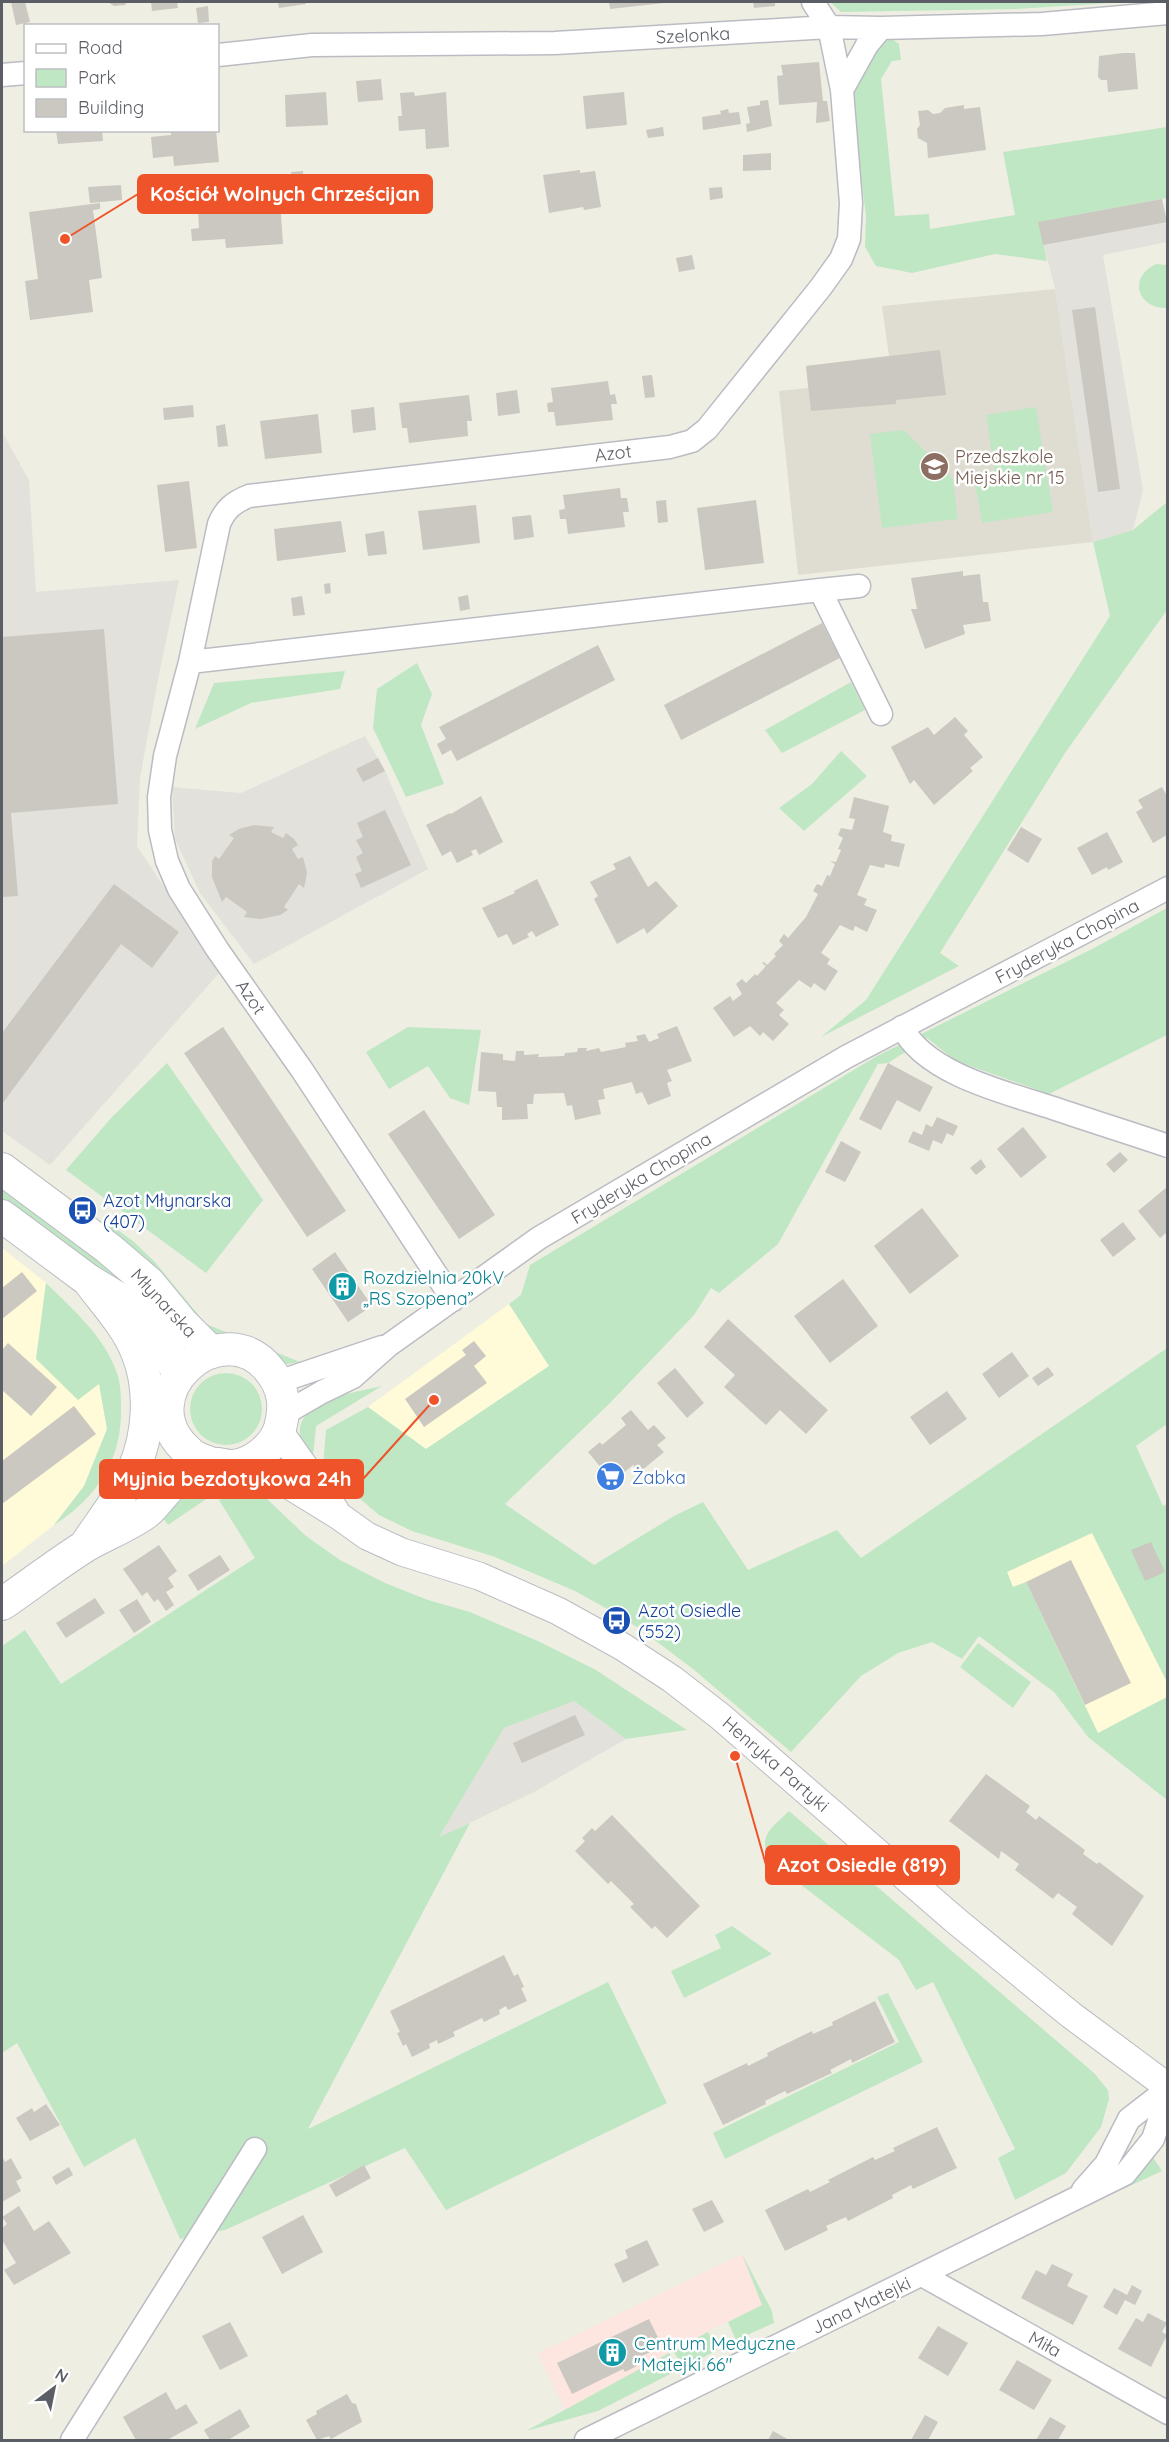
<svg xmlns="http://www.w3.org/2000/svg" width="1169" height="2442" viewBox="0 0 1169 2442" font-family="Quicksand,sans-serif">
<rect width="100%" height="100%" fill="#efeee3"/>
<path fill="#fffbd8" d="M2 1248 46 1283 36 1359 99 1383 107 1429 84 1486 54 1525 2 1566Z
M509 1304 549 1366 426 1449 368 1407Z
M1092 1533 1167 1682V1697L1098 1733 1026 1582 1013 1588 1007 1572Z"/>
<path fill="#e2e1db" d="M1162 199 1167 224V242L1103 255 1143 490 1133 530 1093 542 1055 289 1038 222Z
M2 432 29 480 36 592 179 580 159 674 140 778 137 846 220 972 50 1165 2 1131Z
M365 736 385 771 428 869 254 964 200 893 175 839 172 787 241 793Z
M574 1701 626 1739 534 1792 438 1838 504 1728Z"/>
<path fill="#dfddd2" d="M1055 289 1093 542 798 575 779 391 808 388 806 366 889 356 882 306Z"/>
<path fill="#fce6df" d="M742 2254 763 2305 716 2327 565 2410 538 2353Z"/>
<path fill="#bfe7c4" d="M830 2H1127L1016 9 841 12Z
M892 39 899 44 901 60 892 61 881 79 895 216 929 214 930 229 1015 215 1003 152 1167 127V198L1039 222 1047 261 995 254 912 273 876 266 865 247 866 216 851 100 872 50 879 43Z
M1156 264 1167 265V308C1137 309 1128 277 1156 264Z
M1036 407 1053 512 982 523 974 477 995 473 986 415Z
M904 430 953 479 958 519 882 528 870 434Z
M1167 502V610L1065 753 940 953 959 966 821 1037 866 1000 1110 616 1093 542 1133 530Z
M417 663 432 694 421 725 444 784 406 797 373 728 377 689Z
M345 671 340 689 251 703 195 729 214 683Z
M851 682 865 710 782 753 765 730Z
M841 751 867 776 804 831 779 808 812 784Z
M1167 908V1035L1049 1094 956 1061 927 1038 888 1063 878 1064 778 1244 719 1293 711 1288 694 1315 610 1403 505 1504 594 1565 674 1516 703 1502 748 1570 837 1530 861 1558 1167 1348V1424L1136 1446 1163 1506 1167 1504V1682L1092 1533 1007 1572 1013 1587 1026 1582 1098 1733 1167 1697V1800L1088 1737 1054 1692 979 1636 962 1659 932 1642 898 1653 861 1676 791 1752 693 1669 640 1629 611 1611 575 1591 495 1557 412 1531 379 1515 323 1467 326 1430 368 1407 426 1449 549 1366 509 1304 521 1295 530 1265 877 1056 1094 948Z
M408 1027 481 1030 469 1105 450 1098 428 1066 389 1089 366 1052Z
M167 1063 263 1200 206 1273 66 1170 112 1117Z
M2 1187 145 1294 192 1350 184 1356 94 1265 2 1198Z
M103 1219 134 1242 154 1261 206 1324 300 1362 287 1364 272 1360 216 1336 100 1224Z
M46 1283C70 1306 103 1336 115 1368 120 1379 121 1392 121 1404 123 1458 99 1496 54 1525L84 1486 107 1429 99 1384 78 1400 36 1359Z
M190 1409a36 36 0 1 1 72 0a36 36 0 1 1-72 0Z
M382 1386 316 1426 313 1457 302 1448C301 1443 299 1435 300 1429 304 1398 358 1392 382 1386Z
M203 1476H240L168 1525 160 1513Z
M249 1491 267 1499 306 1536 340 1560 385 1583 428 1600 470 1612 540 1642 596 1670 687 1730 626 1739 574 1701 504 1728 439 1837 470 1823 308 2129 608 1982 667 2103 446 2210 405 2148 225 2230 180 2239 135 2138 84 2167 17 2043 2 2053V1646L25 1630 61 1684 255 1558 219 1500 235 1492Z
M978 1643 1031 1682 1013 1708 960 1667Z
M789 1811 1094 2073 1108 2090 1109 2099 1101 2127 1066 2173 1015 2200 998 2158 1015 2149 933 1982 916 1990 899 1960 770 1861C757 1835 772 1828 789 1811Z
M732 1926 772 1954 684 1998 671 1971 721 1948 715 1935Z
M888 1993 923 2062 725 2159 713 2133 899 2042 877 1997Z
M1152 2156 1162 2171 1121 2190 1141 2172Z
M742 2254 772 2311 774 2323 736 2340 728 2322 762 2305Z
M708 2332 717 2350 684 2368 673 2351Z
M669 2353 678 2370 598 2411 526 2431Z"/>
<path fill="#cac8c0" d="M11 2H25L30 22 16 25Z
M108 2H127L125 5 114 6Z
M151 2H177L178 8 152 11Z
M278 2H305L306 4 279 8Z
M609 2H664V3L610 9Z
M753 2H775V6L754 8Z
M208 6 209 22 198 23 196 8Z
M1123 53H1135L1138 89 1108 92 1107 80H1101L1098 77 1099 56Z
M819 62 823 101H827L830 121 816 123 817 102 779 105 777 76 783 75 781 65Z
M381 79 383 100 358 102 356 81Z
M326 92 328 125 286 127 285 95Z
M414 92 415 96 446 92 449 147 426 149 425 129 399 131 398 116H402L400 93Z
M624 92 627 125 586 129 583 96Z
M768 100 772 126 747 132 746 124 750 123 747 107 760 105V101Z
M964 105V109L980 107 986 150 928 158 927 143 918 138 917 129 920 125 918 111 928 110 933 114 940 113 945 108Z
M728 109 729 113 739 112 741 124 703 130 702 117 721 114 720 111Z
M663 127 664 136 648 138 646 130Z
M56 130H102L103 141 58 144Z
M171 130H216L219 162 174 166 173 156 153 158 151 137 171 135Z
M771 153V170L743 171V155Z
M580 170V173L595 171 601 207 584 210 583 207 549 213 543 175Z
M303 171 305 202H293L291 172Z
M121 185 122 200 90 203 88 187Z
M722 187 723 198 710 200 709 188Z
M264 189 265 201 280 200 283 244 226 248 225 239 192 241 191 229 199 228 198 210 236 207V204L251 203 250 190Z
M1162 199 1167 222 1043 245 1038 222Z
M100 203V209L93 210 102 278 89 280 93 312 30 320 25 281 38 279 29 212Z
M692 255 695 269 679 272 676 258Z
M1095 307 1120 489 1098 492 1072 310Z
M940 350 946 395 896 400V404L811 411 806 366Z
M652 375 655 397 645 398 642 376Z
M608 381 610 395 615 394 617 404H611L613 420 556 426 554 412H548L547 403 553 402 551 388Z
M517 390 520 413 498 416 496 393Z
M469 395 472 421H467L468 436 409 443 407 428H402L399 403Z
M193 405 194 417 164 420 163 408Z
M374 407 376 430 353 433 351 410Z
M318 414 322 453 265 459 260 421Z
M225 424 228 446 218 447 216 426Z
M189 481 197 548 165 552 157 485Z
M620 488 621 498H627L629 512H623L625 527 568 534 566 519H560L559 510 565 509 563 495Z
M666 500 668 522 658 523 656 501Z
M756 500 764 563 705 570 697 508Z
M476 505 480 543 423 550 418 511Z
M531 515 534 537 514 540 512 517Z
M341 521 346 552 277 561 274 529Z
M384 531 387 554 368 556 365 534Z
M963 571V576L980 574 983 602H988L991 621 963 625 965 634 925 649 911 609H917L911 578Z
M330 583 331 593 325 594 324 584Z
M468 595 470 609 460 611 458 597Z
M302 596 305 615 293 616 291 598Z
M822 623 840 658 681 740 664 705Z
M104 629 118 804 11 813 18 896 2 897V637Z
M598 645 615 680 457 761 451 750 442 755 437 744 446 739 439 727Z
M955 717 968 731 964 735 983 757 970 768 973 771 934 805 914 780 910 784 891 747 928 727 934 735Z
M378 758 385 771 363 782 356 769Z
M1162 787 1167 796V835L1153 843 1136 812 1143 808 1138 800Z
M481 796 503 842 479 855 476 849 471 851 473 855 457 863 451 851 442 856 426 825 450 813 451 814Z
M854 797 889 806 883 832 892 835 891 841 905 844 899 867 885 864 884 868 870 865 857 895 867 899 864 905 877 910 867 932 855 926 853 931 840 925 821 953 830 959 827 964 838 971 825 991 814 983 811 988 799 980 776 1003 784 1010 779 1015 789 1024 773 1041 763 1032 760 1036 750 1026 734 1037 713 1008 730 996 733 1001 742 994 736 984 742 979 746 983 755 974 757 976 766 966 762 963 764 962 767 965 776 956 774 954 783 945 779 941 784 934 788 938 806 917 818 894 813 891 817 884 822 886 827 875 830 876 835 864 830 861 836 862 841 850 838 849 843 838 838 835 841 828 852 830 855 819 849 818Z
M385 810 411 865 361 888 355 874 362 871 356 857 363 853 356 840 363 837 357 823Z
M254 825 274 827 271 832 283 838 286 833 294 839 298 845 292 849 298 859 303 857 307 873 304 888 299 884 284 907 288 910 280 915 261 919 244 917 247 912 226 897 222 902 212 877V861L215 856 219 859 234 838 229 835 239 829Z
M1021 827 1042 839 1028 863 1007 850Z
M1107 832 1123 862 1108 870 1107 867 1092 875 1077 848Z
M630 856 648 887 656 881 678 906 647 934 644 928 617 944 594 899 598 896 590 882 616 869 613 864Z
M537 879 559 925 536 937 532 931 527 934 529 937 513 945 507 934 498 938 482 908 515 893 514 891Z
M114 884 179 932 152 968 121 944 2 1104V1033Z
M677 1026 692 1061 667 1070 672 1081 667 1083 671 1096 648 1105 642 1092 636 1094 632 1082 603 1089 605 1099 598 1100 601 1114 575 1120 572 1105 567 1106 564 1093 534 1094 533 1104H527L528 1119 502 1120V1107H497L496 1092 478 1091 481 1052 503 1054V1060L515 1061 516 1051H524V1055L539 1054 538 1057 564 1056 565 1053 577 1052 578 1048H587L586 1051 599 1048 601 1052 626 1047 625 1043 638 1041 636 1036 645 1034 649 1042 659 1038 657 1034Z
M223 1027 346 1211 307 1237 184 1053Z
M888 1063 933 1087 920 1112 897 1100 881 1130 859 1119Z
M424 1110 495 1215 459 1239 388 1134Z
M937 1117 958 1126 953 1136 947 1133 942 1144 933 1140 929 1151 908 1142 913 1131 922 1135 926 1124 932 1127Z
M1023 1127 1047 1157 1021 1178 997 1149Z
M841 1141 861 1152 845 1182 825 1172Z
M1120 1152 1128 1160 1114 1173 1106 1164Z
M981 1159 986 1167 976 1175 970 1168Z
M1167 1187V1232L1160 1238 1138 1211Z
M922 1208 959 1256 910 1294 874 1246Z
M1123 1222 1136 1239 1113 1257 1100 1240Z
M335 1252 372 1306 348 1322 312 1269Z
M22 1272 37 1291 2 1319V1288Z
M843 1279 878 1326 830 1363 794 1316Z
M728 1319 828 1410 806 1434 780 1410 766 1425 724 1387 735 1375 704 1347Z
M474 1341 486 1356 474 1366 487 1383 424 1427 405 1399 466 1355 462 1350Z
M8 1343 57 1387 31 1416 2 1390V1350Z
M1012 1352 1029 1376 999 1398 982 1374Z
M1048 1367 1054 1375 1038 1386 1032 1378Z
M675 1368 704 1403 687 1418 657 1383Z
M947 1391 967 1419 930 1445 910 1417Z
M74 1406 96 1434 2 1504V1461Z
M631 1410 648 1430 654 1425 666 1438 657 1445 664 1452 640 1472 633 1465 613 1482 588 1452 600 1442 602 1445 626 1425 621 1418Z
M1151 1542 1165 1572 1145 1581 1131 1550Z
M159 1545 177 1571 168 1578 174 1587 166 1592 174 1605 166 1611 158 1599 154 1602 147 1592 142 1596 123 1569Z
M220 1555 230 1570 198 1591 188 1575Z
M1071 1560 1131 1683 1085 1705 1026 1582Z
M95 1598 105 1613 66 1638 56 1623Z
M137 1599 151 1622 134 1633 119 1610Z
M575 1715 585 1735 522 1763 513 1743Z
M986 1774 1030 1806 1026 1812 1036 1820 1039 1816 1085 1850 1083 1854 1097 1864 1099 1862 1144 1896 1112 1946 1072 1914 1077 1907 1058 1893 1053 1899 1015 1870 1019 1864 1001 1851 999 1859 949 1821Z
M612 1815 700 1906 667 1938 655 1926 652 1929 630 1907 634 1904 611 1881 608 1884 575 1851 585 1841 582 1838 592 1828 595 1831Z
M504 1955 514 1976 518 1974 524 1987 521 1988 527 2001 508 2010 506 2006 499 2010 500 2014 484 2022 482 2018 453 2032 455 2036 438 2044 437 2040 429 2044 430 2048 412 2057 406 2044 403 2046 397 2033 400 2032 390 2011Z
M875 2001 895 2042 852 2063 851 2059 830 2070 832 2073 787 2094 785 2091 765 2101 766 2104 723 2125 703 2084 747 2063 748 2066 768 2056 767 2053 812 2031 813 2034 833 2025 832 2022Z
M46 2104 60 2125 30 2141 16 2118 32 2108 34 2112Z
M937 2127 957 2168 913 2189 911 2185 892 2195 893 2198 848 2221 846 2217 826 2226 828 2230 785 2251 765 2210 808 2189 810 2192 830 2182 828 2180 873 2157 875 2160 895 2151 893 2148Z
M2 2156 5 2162 11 2158 22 2178 16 2181 21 2191 2 2202Z
M364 2165 371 2178 336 2197 329 2185Z
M69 2167 73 2175 56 2185 52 2177Z
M712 2200 724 2222 704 2232 692 2209Z
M19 2206 34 2231 49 2221 71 2253 14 2285 4 2270 16 2263 2 2240V2228L7 2224 2 2217Z
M303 2215 323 2252 282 2274 262 2237Z
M647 2240 659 2265 623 2283 614 2264 628 2258 625 2250Z
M1052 2264 1073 2274 1067 2286 1088 2296 1073 2325 1021 2298 1036 2270 1046 2275Z
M1132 2285 1142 2291 1135 2305 1125 2300 1117 2315 1103 2307 1114 2288 1127 2295Z
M1148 2313 1167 2323 1162 2332 1167 2335 1151 2367 1118 2349 1136 2318 1143 2322Z
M649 2319 662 2346 634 2360 637 2366 625 2372 623 2369 572 2394 557 2363Z
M230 2322 248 2356 220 2370 202 2336Z
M938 2326 968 2343 948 2376 918 2358Z
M1017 2360 1052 2380 1034 2410 999 2390Z
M166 2392 176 2410 186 2404 198 2423 167 2440H136L123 2417Z
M347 2394 352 2403 356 2404 362 2422 331 2439 329 2436 317 2440 306 2420 317 2414 316 2411Z
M240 2409 250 2427 228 2440H210L204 2430Z
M925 2415 938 2422 928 2440H911Z
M1050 2417 1066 2426 1058 2440H1036Z
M773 2431 789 2440H768Z"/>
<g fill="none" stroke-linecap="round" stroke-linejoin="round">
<defs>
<path id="minor" d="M218 55 312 45 555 43 829 27 881 28 1042 24 1168 13
M2 75 26 73
M842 90 867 45 881 28
M820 590 859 586
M190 662 820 590 881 714
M902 1027C925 1074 1007 1093 1053 1108 1091 1121 1130 1133 1168 1146
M453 1300 302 1070 217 949 179 889 167 861 160 830 159 797 165 756 190 662 219 524C225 509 234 502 249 496L670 447 692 441 707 429 821 287 841 259 849 239 851 203 842 90 829 27 813 2
M278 1382 382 1347
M284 1414 322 1392 353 1377 389 1345 539 1238 846 1057 1168 888
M1083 2190 1106 2164 1129 2119 1168 2089
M922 2275 1168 2413
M72 2440 255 2149
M586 2440 1125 2174 1153 2139 1168 2094"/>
<path id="tertiary" d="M279 1431 335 1510
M233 1466 266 1471 339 1516 367 1536 402 1552 479 1576 558 1611 623 1647 672 1679 721 1717 955 1920 1071 2015 1168 2087"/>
<path id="secondary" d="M2 1169 108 1248 149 1283 182 1323 211 1352
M2 1216 88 1280 134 1308 160 1338 173 1361 178 1375
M87 1543C101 1522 125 1491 134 1469 149 1434 152 1388 137 1352 127 1326 105 1303 88 1280
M2 1604C30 1585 58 1563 87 1545 106 1534 130 1525 147 1512 160 1501 170 1481 186 1474 193 1470 203 1464 211 1464 218 1463 226 1466 233 1466 253 1464 274 1447 280 1428 286 1407 284 1389 271 1372 222 1307 123 1397 190 1453 195 1458 203 1460 210 1463"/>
</defs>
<use href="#minor" stroke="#bbbcc3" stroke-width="25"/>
<use href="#tertiary" stroke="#bbbcc3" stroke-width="29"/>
<use href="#secondary" stroke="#bcbec5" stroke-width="34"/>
<use href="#minor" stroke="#fff" stroke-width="22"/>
<use href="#tertiary" stroke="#fff" stroke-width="27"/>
<use href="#secondary" stroke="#fff" stroke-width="32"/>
</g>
<defs>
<symbol id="school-disc" viewBox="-11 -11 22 22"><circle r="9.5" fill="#8d6e63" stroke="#fff"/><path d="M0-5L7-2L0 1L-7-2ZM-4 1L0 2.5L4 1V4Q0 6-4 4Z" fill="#fff"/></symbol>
<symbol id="bus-disc" viewBox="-11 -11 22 22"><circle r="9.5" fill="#1a4fb4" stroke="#fff"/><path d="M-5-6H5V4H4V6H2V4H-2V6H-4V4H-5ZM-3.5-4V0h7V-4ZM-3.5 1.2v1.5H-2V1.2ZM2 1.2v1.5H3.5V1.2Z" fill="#fff"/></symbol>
<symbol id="building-disc" viewBox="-11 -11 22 22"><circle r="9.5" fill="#0f9aa8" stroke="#fff"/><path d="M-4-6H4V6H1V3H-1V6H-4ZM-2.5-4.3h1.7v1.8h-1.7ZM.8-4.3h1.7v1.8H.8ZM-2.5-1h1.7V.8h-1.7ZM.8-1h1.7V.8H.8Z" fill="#fff"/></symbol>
<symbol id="supermarket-disc" viewBox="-11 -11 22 22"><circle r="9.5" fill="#3f7fe0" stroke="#fff"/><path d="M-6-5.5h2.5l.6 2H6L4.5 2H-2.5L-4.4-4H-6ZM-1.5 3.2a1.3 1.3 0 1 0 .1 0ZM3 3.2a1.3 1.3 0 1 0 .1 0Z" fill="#fff"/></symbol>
</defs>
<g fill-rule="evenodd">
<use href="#school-disc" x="918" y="450" width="33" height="33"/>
<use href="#bus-disc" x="66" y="1194" width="33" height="33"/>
<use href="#building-disc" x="326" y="1270" width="33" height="33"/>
<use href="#supermarket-disc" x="594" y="1460" width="33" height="33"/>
<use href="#bus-disc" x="600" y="1604" width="33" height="33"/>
<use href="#building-disc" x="596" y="2336" width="33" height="33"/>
</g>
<g text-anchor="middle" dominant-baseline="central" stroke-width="5" stroke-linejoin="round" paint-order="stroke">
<g font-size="18" fill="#5b5e65" stroke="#fff">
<text transform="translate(693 35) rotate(-3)">Szelonka</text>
<text transform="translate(613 453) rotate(-7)">Azot</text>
<text transform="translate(1067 941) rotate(-28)">Fryderyka Chopina</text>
<text transform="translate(251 997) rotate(55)">Azot</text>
<text transform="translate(641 1178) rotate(-31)">Fryderyka Chopina</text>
<text transform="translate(164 1303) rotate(47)">Młynarska</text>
<text transform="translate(776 1764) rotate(41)">Henryka Partyki</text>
<text transform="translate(861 2305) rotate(-26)">Jana Matejki</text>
<text transform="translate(1045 2344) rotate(29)">Miła</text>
</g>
<g font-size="18" fill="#785e54" stroke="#fff" text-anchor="start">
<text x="955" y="456">Przedszkole<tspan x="955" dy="21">Miejskie nr 15</tspan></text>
</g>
<g font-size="18" fill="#164399" stroke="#fff" text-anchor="start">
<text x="103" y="1200">Azot Młynarska<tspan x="103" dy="21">(407)</tspan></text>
<text x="638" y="1610">Azot Osiedle<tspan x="638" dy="21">(552)</tspan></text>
</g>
<g font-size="18" fill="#0d838f" stroke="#fff" text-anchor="start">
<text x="363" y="1277">Rozdzielnia 20kV<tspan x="363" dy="21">„RS Szopena”</tspan></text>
<text x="634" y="2343">Centrum Medyczne<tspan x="634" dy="21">"Matejki 66"</tspan></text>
</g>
<g font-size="18" fill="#366cbe" stroke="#fff" text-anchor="start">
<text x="632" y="1477">Żabka</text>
</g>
</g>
<path fill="none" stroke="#ef5329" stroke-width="2" d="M65 239L138 194M434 1400L363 1479M735 1756L766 1865"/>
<g fill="#ef5329" stroke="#fff" stroke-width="2">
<circle cx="65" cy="239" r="6"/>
<circle cx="434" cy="1400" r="6"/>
<circle cx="735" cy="1756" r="6"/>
</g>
<g fill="#ef5329" stroke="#ef5329" stroke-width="2">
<rect x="138" y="175" width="294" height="38" rx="6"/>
<rect x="100" y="1460" width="263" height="38" rx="6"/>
<rect x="766" y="1846" width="193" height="38" rx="6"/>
</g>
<g font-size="20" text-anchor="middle" font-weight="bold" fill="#fff">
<text x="285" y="201">Kościół Wolnych Chrześcijan</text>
<text x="232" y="1486">Myjnia bezdotykowa 24h</text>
<text x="862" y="1872">Azot Osiedle (819)</text>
</g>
<rect width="1169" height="2442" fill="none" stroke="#5b5e65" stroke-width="6"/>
<rect x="24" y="24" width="195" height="108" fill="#ffffff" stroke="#bdbfc1" stroke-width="1.5"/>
<rect x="36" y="44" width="30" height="9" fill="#ffffff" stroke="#bdbfc1" stroke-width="1.5"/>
<text x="78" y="54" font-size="18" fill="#5b5e65">Road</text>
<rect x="36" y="69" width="30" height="18" fill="#bfe7c4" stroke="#bdbfc1" stroke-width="1.5"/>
<text x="78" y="84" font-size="18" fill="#5b5e65">Park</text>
<rect x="36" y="99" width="30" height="18" fill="#cac8c0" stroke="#bdbfc1" stroke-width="1.5"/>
<text x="78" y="114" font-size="18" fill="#5b5e65">Building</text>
<g transform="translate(54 2388) rotate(32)" stroke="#ffffff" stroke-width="4.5" paint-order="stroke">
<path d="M0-4.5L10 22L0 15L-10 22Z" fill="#5b5e65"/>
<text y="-9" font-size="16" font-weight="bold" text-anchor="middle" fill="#5b5e65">N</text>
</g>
</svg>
